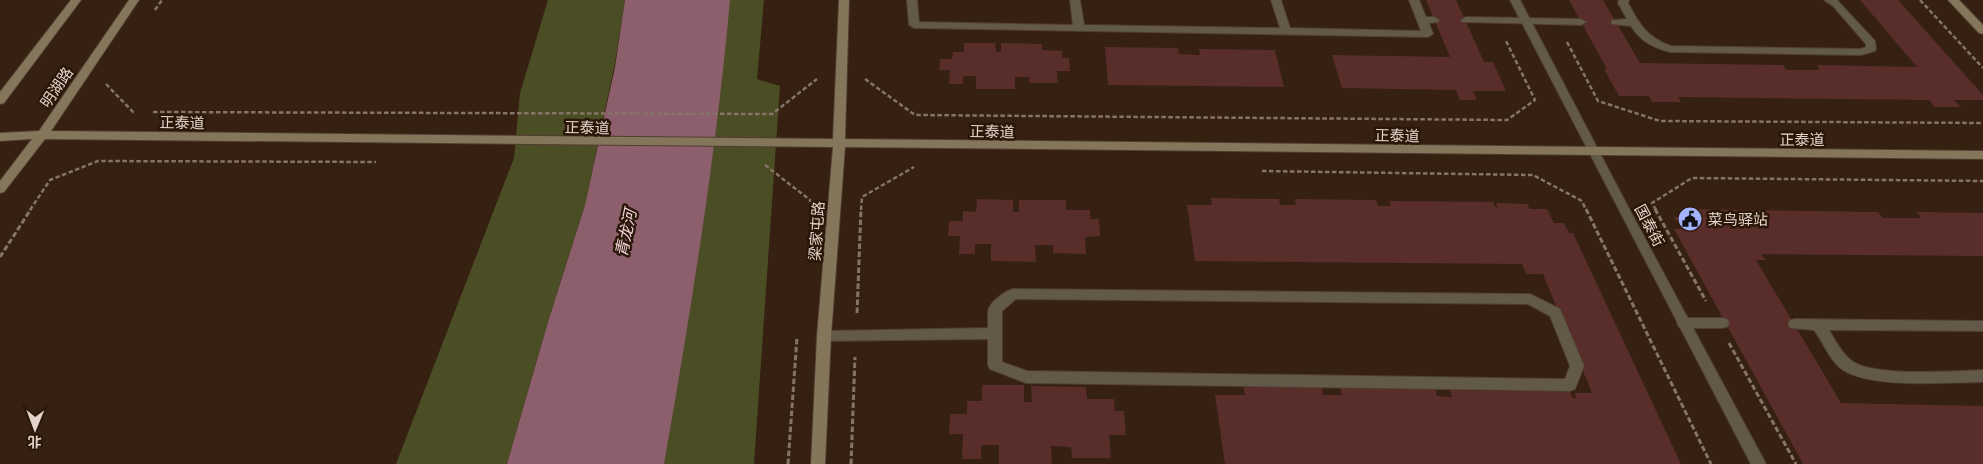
<svg xmlns="http://www.w3.org/2000/svg" width="1983" height="464" viewBox="0 0 1983 464" font-family="Barlow,'Noto Sans SC',sans-serif">
<rect width="100%" height="100%" fill="#352012"/>
<path fill="#4b4d24" d="M548 0H625L615 63 585 205 548 322 507 464H396L514 158 520 93Z
M716 0H764L757 79 780 86 754 464H643Z"/>
<path fill="#8d5f6d" d="M625 0H730C716 156 691 310 664 464H507L548 322 585 205 615 67Z"/>
<path fill="#592e2a" d="M1426 0H1456L1484 62H1493L1506 91H1473L1477 100H1460L1456 90 1342 88 1332 55 1450 57Z
M1569 0H1603L1640 63 1783 65 1786 70H1820L1817 65 1917 67 1860 0H1898L1983 95V100H1954L1961 107H1935L1929 100 1678 97 1681 102H1652L1649 96H1619L1604 69H1607Z
M964 43H995L996 52H1001V43L1042 44V50L1062 51V58H1069L1070 71H1057L1058 83H1030L1029 77H1015V89H976V76H963V84H949L950 70H939L940 59H952L953 52H964Z
M1105 47 1178 48 1179 54 1200 55 1199 49 1275 50 1284 87 1108 85Z
M1211 198 1279 199 1280 205H1296L1295 199 1376 200 1378 206H1391L1389 201 1493 202 1495 207 1498 208 1496 203 1527 204 1530 209H1547L1554 223H1564L1569 233H1573L1681 464H1225L1215 395H1245L1243 386 1322 387 1323 395H1342L1340 388 1435 389 1437 396 1452 397 1450 390 1570 391 1573 398H1577L1574 393H1592L1543 274H1526L1522 264 1195 261 1187 205H1212Z
M977 199 1013 200V212H1019V200H1066V210H1090V219H1099L1100 236 1085 237 1086 254 1053 253V245H1035L1036 262 991 261V244H975V254H959L960 236H948L949 221H963V211L976 212Z
M1685 209 1878 212 1883 218H1921L1917 212 1983 213V256L1761 254 1766 260H1756L1841 403 1983 406V464H1803L1674 229H1681L1674 217H1689Z
M982 385H1024V402H1032L1031 386 1086 387 1087 399H1114L1115 411H1124L1126 435H1109L1111 458H1072L1071 447 1051 446 1052 464H999V445H981V459H962L963 434H949L950 414H967V401H982Z"/>
<g fill="none" stroke-linecap="round" stroke-linejoin="round">
<defs>
<path id="lane" d="M907 0H917L919 22 1073 25 1070 0H1080L1084 25 1280 28 1271 0H1281L1290 28 1421 31 1409 0H1419L1426 17H1434L1439 20 1438 22 1429 23 1433 34 1428 37 914 28 909 25Z
M1619 0H1629L1628 3C1639 24 1648 38 1671 46L1861 49 1866 47V44L1833 6 1824 0H1837L1875 41 1876 49 1875 51 1861 55 1670 52C1653 48 1640 41 1631 26L1612 24 1611 22 1612 20 1627 19 1618 3Z
M1466 17 1581 19 1586 22 1581 25 1462 22 1461 20Z
M1013 289 1530 294 1560 309 1584 366 1575 389 1570 391 1026 383 990 369 988 365V339L824 341 819 340 817 336 819 332 824 331 988 328C988 322 988 316 988 311 990 302 1005 291 1013 289ZM1016 299 1528 304 1550 316 1570 366 1565 379 1027 371 1002 362V311Z
M1684 318H1722L1727 319 1729 323 1727 327 1722 328H1684L1679 327 1677 323 1679 319Z
M1795 319 1983 321V331L1829 330C1835 340 1842 354 1852 361 1873 377 1955 371 1983 370V382C1948 382 1872 389 1843 370 1830 361 1823 342 1814 330L1790 328 1788 324 1790 320Z"/>
<path id="street" d="M1510 0H1520L1626 203 1766 464H1751Z"/>
<path id="secondary" d="M71 0H81L4 103 0 104V92Z
M129 0H139L51 131 833 139 839 0H849L845 139 1983 151V159L845 147 831 336 825 464H811L817 336 833 147 45 139 4 192 0 193V181L32 139 0 141V133L39 131Z
M1948 0H1959L1983 25V34L1979 33Z"/>
</defs>
<use href="#lane" stroke="#513d2f" stroke-width="2"/>
<use href="#street" stroke="#513d2f" stroke-width="2"/>
<use href="#secondary" stroke="#513d2f" stroke-width="2"/>
<path stroke="#867468" stroke-width="2.5" stroke-dasharray="4.5 2.5" stroke-linecap="butt" d="M1920 0 1983 68
M155 10 162 0
M1567 42 1598 101 1660 121 1983 123
M865 79 915 115 1507 120 1535 100 1506 41
M106 84 133 112H136
M153 112 772 114 817 79
M765 165 810 200V202
M1262 171 1533 175 1582 201 1586 210
M30 210 50 180 98 161 376 162
M861 210 862 197 914 167
M1656 210 1652 203 1692 178 1983 181"/>
<path stroke="#867468" stroke-width="3" stroke-dasharray="5.5 2.5" stroke-linecap="butt" d="M1586 209 1711 464
M1655 209 1706 301
M0 257 31 209
M857 313 861 209
M1729 343 1796 464
M788 464 797 337
M851 464 855 357"/>
<use href="#lane" fill="#625948" fill-rule="evenodd"/>
<use href="#street" fill="#625948" fill-rule="evenodd"/>
<use href="#secondary" fill="#84765b" fill-rule="evenodd"/>
</g>
<defs>
<symbol id="civic-disc" viewBox="-11 -11 22 22"><circle r="9.5" fill="#a2b2fd" stroke="#2a1708"/><path d="M-.6-6.5H3V-4.5H.6V-3L4-1V1h2V6H-6V1h2V-1L-.6-3ZM-1.2 2.5V6h2.4V2.5Z" fill="#111"/></symbol>
</defs>
<g fill-rule="evenodd">
<use href="#civic-disc" x="1676" y="205" width="28" height="28"/>
</g>
<g text-anchor="middle" dominant-baseline="central" stroke-width="5" stroke-linejoin="round" paint-order="stroke">
<g font-size="15" fill="#e2d4ca" stroke="#2a1708">
<text transform="translate(56 87) rotate(-56)">明湖路</text>
<text transform="translate(182 122) rotate(1)">正泰道</text>
<text transform="translate(587 127) rotate(1)">正泰道</text>
<text transform="translate(992 131) rotate(1)">正泰道</text>
<text transform="translate(1397 135) rotate(1)">正泰道</text>
<text x="1802" y="139">正泰道</text>
<text transform="translate(1650 225) rotate(62)">国泰街</text>
<text transform="translate(816 231) rotate(-86)">梁家屯路</text>
</g>
<g font-size="15" fill="#e2d4ca" stroke="#2a1708" text-anchor="start">
<text x="1708" y="219">菜鸟驿站</text>
</g>
<g font-size="16" font-style="italic" fill="#f6d6df" stroke="#2a1708">
<text transform="translate(625 233) rotate(-78)">青龙河</text>
</g>
</g>
<g transform="translate(35 429) rotate(181)" stroke="#2a1708" stroke-width="4" paint-order="stroke">
<path d="M0-4L9 19L0 12L-9 19Z" fill="#e2d4ca"/>
<text y="-8" font-size="14" font-weight="bold" text-anchor="middle" fill="#e2d4ca">北</text>
</g>
</svg>
